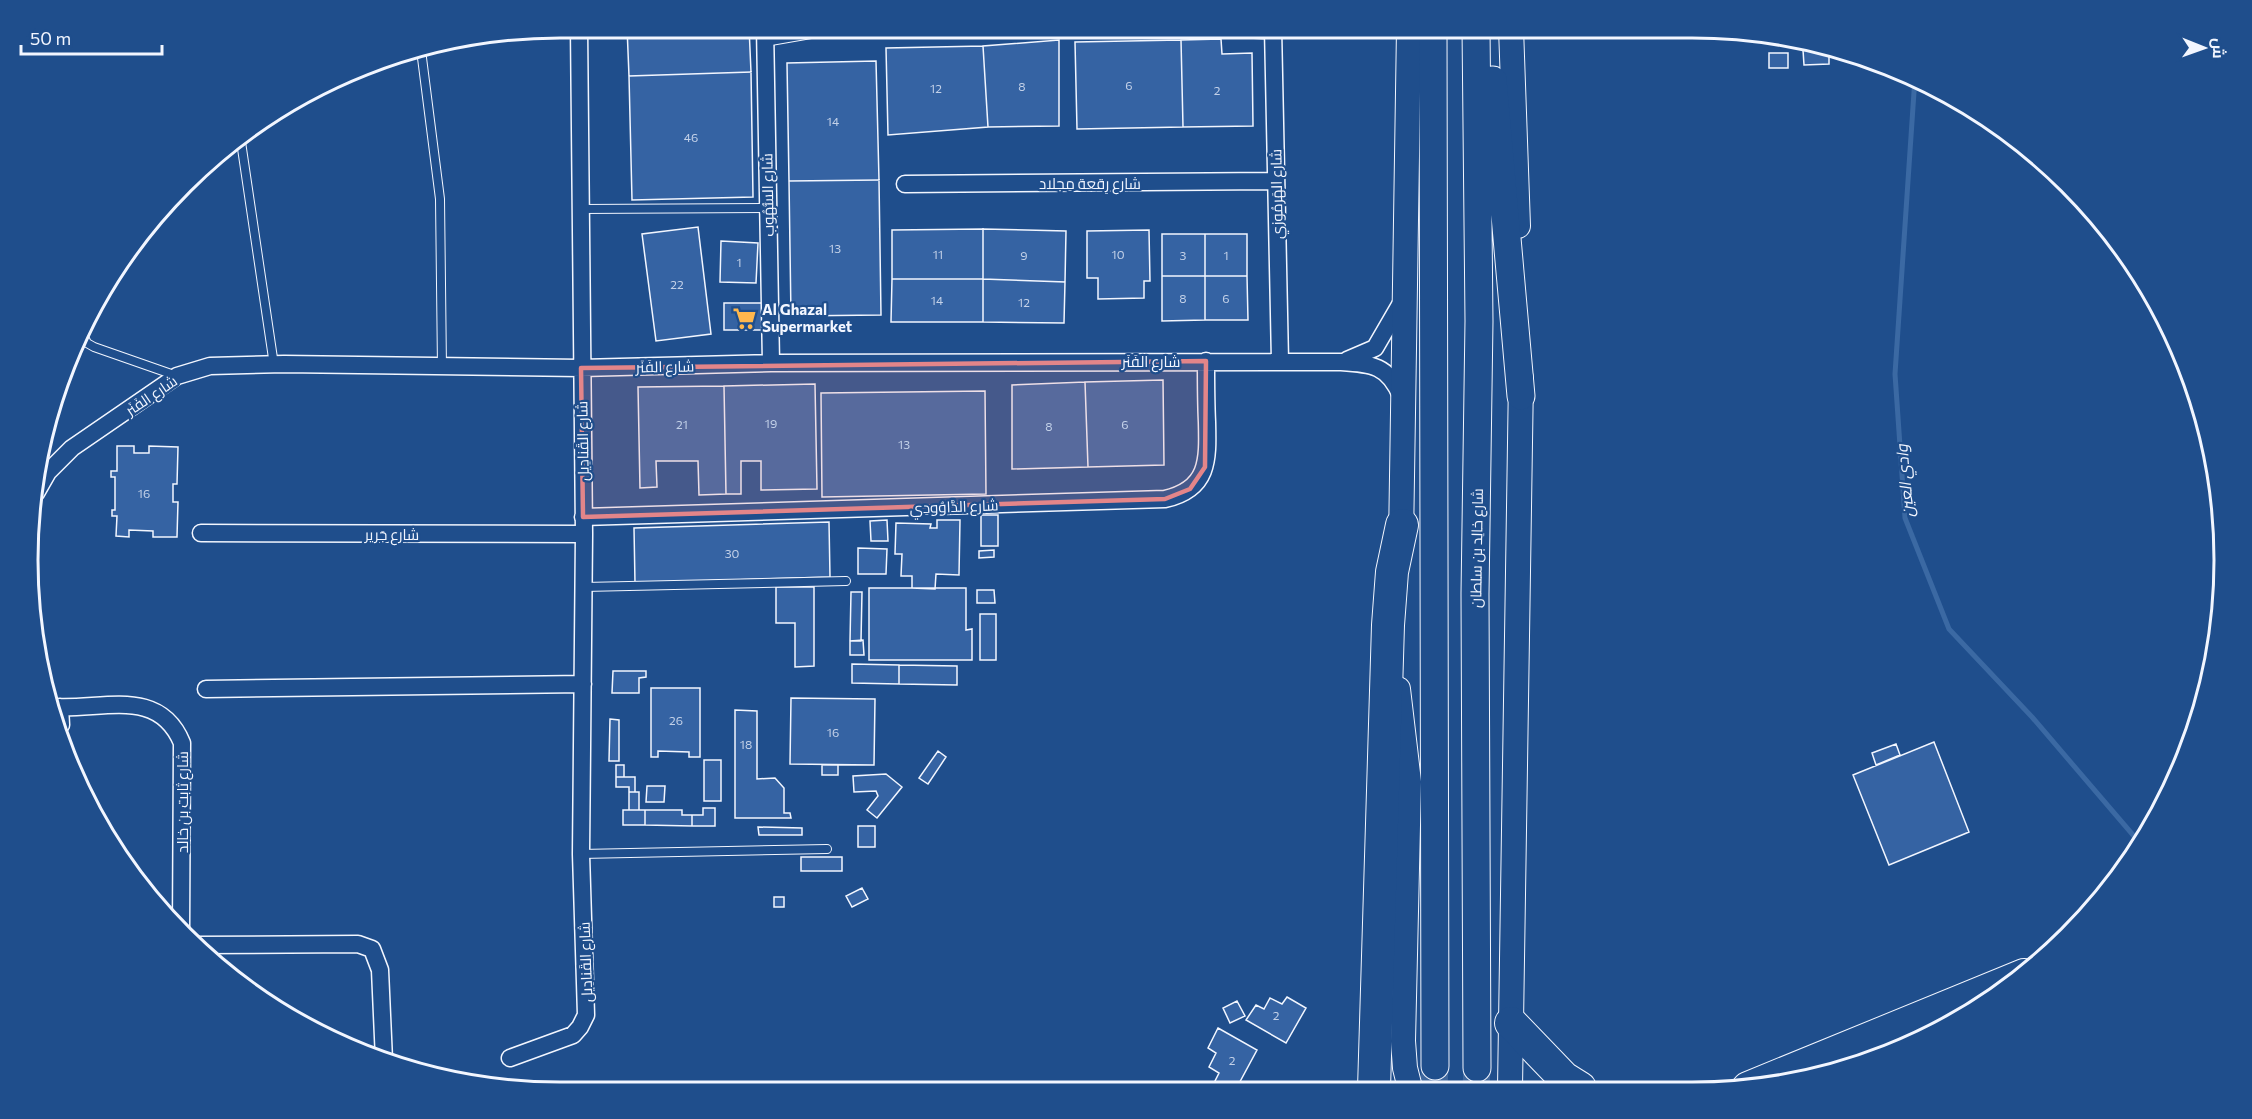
<svg xmlns="http://www.w3.org/2000/svg" width="2252" height="1119" viewBox="0 0 2252 1119" font-family="Commissioner,Cairo,sans-serif">
<rect width="100%" height="100%" fill="#1f4e8c"/>
<g fill="none" stroke-linecap="round" stroke-linejoin="round">
<path stroke="#3b69a3" stroke-width="5" d="M1915 77 1895 374 1905 518 1949 629 2032 717 2139 842"/>
</g>
<path fill="#3563a3" stroke="#f2f6ff" stroke-width="1.5" d="M627 27H749L751 72 629 76Z
M1221 39 1222 54 1252 53 1253 126 1183 127 1181 40Z
M1059 40V126L988 127 983 46Z
M1181 40 1183 127 1077 129 1075 42Z
M983 46 988 127 888 135 886 48Z
M1803 50H1829V64L1804 65Z
M1769 53H1788V68H1769Z
M876 61 879 180 789 181 787 63Z
M751 72 753 197 632 200 629 76Z
M879 180 881 315 791 316 789 181Z
M698 227 711 334 656 341 642 234Z
M983 229V279H892V230Z
M983 229 1066 231 1065 282 983 279Z
M1149 230 1150 281H1144V298L1098 299V278H1087V231Z
M1162 234H1205V276H1162Z
M1205 234H1247V276H1205Z
M721 241 758 243 756 283 720 282Z
M1162 276H1205V320L1162 321Z
M1205 276H1247L1248 320H1205Z
M892 279H983V322H891Z
M983 279 1065 282 1064 323 983 322Z
M724 303H763V330H724Z
M1163 380 1164 465 1088 467 1085 382Z
M1085 382 1088 467 1012 469V385Z
M815 384 817 489 761 490V461H741V494H726L724 386Z
M724 386 726 494 699 495 698 461H656L657 487 640 488 638 387Z
M985 391 986 494 822 497 821 393Z
M117 446H134V453H149V446L178 447 177 484H173V502H178L177 537H153V531L129 530V537L116 536 117 516H112V510H115V477H111V471H117Z
M981 515H998V546H981Z
M887 520 888 541H871L870 521Z
M937 520H960L959 575 936 574 935 589 912 588V576H901L902 554H895L896 523 931 524 930 528H937Z
M829 522 830 577 635 583 634 528Z
M858 548 887 549 886 574H858Z
M994 550V557L979 558V551Z
M776 587H814V666L795 667V623H776Z
M869 588H966V630L972 629V660H869Z
M977 590H994L995 603H977Z
M851 592H862L861 641H850Z
M980 614H996V660H980Z
M863 640 864 655H850V641Z
M852 664 899 665V684L852 683Z
M899 665 957 666V685L899 684Z
M613 671H646V677L639 678V693H612Z
M651 688H700V757H689V752L658 751V757H651Z
M791 698 875 699 874 765 790 764Z
M735 710 757 711V779L775 778 784 788V813H790L791 818H735Z
M610 719 619 720V761H609Z
M1934 742 1969 832 1889 865 1853 775Z
M1896 744 1900 755 1876 765 1872 753Z
M938 751 946 757 928 784 919 778Z
M704 760H721V801H704Z
M616 765H624V777H616Z
M822 765H838V775H822Z
M886 774 902 787 877 818 867 810 878 796 876 791 854 792 853 776Z
M616 777H635V792H629V787H616Z
M647 786H665L664 802H646Z
M629 792H639V810H629Z
M703 808H715V826H692V815H703Z
M623 810H645V825H623Z
M645 810H682V815H692V826L645 825Z
M858 826H875V847H858Z
M758 827 802 828V835H759Z
M801 857H842V871H801Z
M862 888 868 899 852 907 846 896Z
M774 897H784V907H774Z
M1287 997 1306 1008 1286 1043 1246 1020 1256 1005 1264 1009 1270 998 1282 1004Z
M1237 1001 1245 1016 1230 1023 1223 1008Z
M1218 1028 1257 1050 1236 1089H1230L1215 1081 1219 1073 1209 1067 1216 1053 1208 1048Z"/>
<g fill="none" stroke-linecap="round" stroke-linejoin="round">
<path stroke="#3f679d" stroke-width="27" stroke-dasharray="27 14" stroke-linecap="butt" d="M1434 1088 1435 1066
M1476 1088 1477 1068"/>
<defs>
<path id="lane" d="M1184 28 1198 31 1273 35
M765 42 851 27
M421 50 440 199 442 368
M240 135 274 365
M581 209 766 208
M81 331 87 343 94 347 177 376
M584 587 846 581
M581 854 827 849"/>
<path id="street" d="M765 27 771 363
M1273 28 1280 361
M905 184 1275 181
M1347 360 1375 348 1404 298
M36 493 48 472 72 448 177 376 210 366 284 364 581 368 771 363 1341 362C1372 364 1388 365 1401 396
M583 517 1165 499C1209 489 1208 460 1207 422 1206 402 1206 381 1206 361
M201 533 584 534
M206 689 583 684
M55 707C104 710 159 687 182 743L181 933
M60 707 61 725
M196 945 358 944 372 949 380 970 384 1060
M510 1058 573 1035 580 1027 586 1015 581 854 584 534 579 27"/>
<path id="secondary" d="M1511 28 1518 226
M1401 541 1409 28
M1398 689 1409 782 1403 1041 1405 1068 1410 1088
M1510 1088 1521 378"/>
<path id="primary" d="M1433 28 1435 1066
M1476 28 1479 321 1475 594 1477 1068
M1493 80 1521 396"/>
<path id="highway" d="M1511 1023 1564 1078 1580 1088
M1748 1088 2024 975
M1374 1089 1388 625 1392 572 1402 525"/>
</defs>
<use href="#lane" stroke="#f2f6ff" stroke-width="10"/>
<use href="#street" stroke="#f2f6ff" stroke-width="19"/>
<use href="#secondary" stroke="#f2f6ff" stroke-width="26"/>
<use href="#primary" stroke="#f2f6ff" stroke-width="29"/>
<use href="#highway" stroke="#f2f6ff" stroke-width="34"/>
<use href="#lane" stroke="#1f4e8c" stroke-width="8"/>
<use href="#street" stroke="#1f4e8c" stroke-width="16"/>
<use href="#secondary" stroke="#1f4e8c" stroke-width="24"/>
<use href="#primary" stroke="#1f4e8c" stroke-width="27"/>
<use href="#highway" stroke="#1f4e8c" stroke-width="32"/>
</g>
<path fill="#e38589" fill-opacity="0.2" stroke="#e38589" stroke-width="4.5" stroke-linejoin="round" d="M1206 361 1205 467 1190 489 1165 499 583 517 581 368Z"/>
<defs>
<symbol id="supermarket-bare" viewBox="-9 -9 18 18"><path d="M-6-5.5h2.5l.6 2H6L4.5 2H-2.5L-4.4-4H-6ZM-1.5 3.2a1.3 1.3 0 1 0 .1 0ZM3 3.2a1.3 1.3 0 1 0 .1 0Z" fill="#ffb74d" stroke="#1f4e8c" stroke-width="2.5" paint-order="stroke"/></symbol>
</defs>
<g fill-rule="evenodd">
<use href="#supermarket-bare" x="728" y="302" width="33" height="33"/>
</g>
<g text-anchor="middle" dominant-baseline="central" stroke-width="4.5" stroke-linejoin="round" paint-order="stroke">
<g font-size="12" fill="#c3d1e8">
<text x="1129" y="85">6</text>
<text x="1022" y="86">8</text>
<text x="936" y="88">12</text>
<text x="1217" y="90">2</text>
<text x="833" y="121">14</text>
<text x="691" y="137">46</text>
<text x="835" y="248">13</text>
<text x="938" y="254">11</text>
<text x="1118" y="254">10</text>
<text x="1024" y="255">9</text>
<text x="1183" y="255">3</text>
<text x="1226" y="255">1</text>
<text x="739" y="262">1</text>
<text x="677" y="284">22</text>
<text x="1183" y="298">8</text>
<text x="1226" y="298">6</text>
<text x="937" y="300">14</text>
<text x="1024" y="302">12</text>
<text x="771" y="423">19</text>
<text x="682" y="424">21</text>
<text x="1125" y="424">6</text>
<text x="1049" y="426">8</text>
<text x="904" y="444">13</text>
<text x="144" y="493">16</text>
<text x="732" y="553">30</text>
<text x="676" y="720">26</text>
<text x="833" y="732">16</text>
<text x="746" y="744">18</text>
<text x="1276" y="1015">2</text>
<text x="1232" y="1060">2</text>
</g>
<g font-size="15" fill="#f2f6ff" stroke="#1f4e8c">
<text x="1090" y="183">شارع رِقعة مِجلاد</text>
<text transform="translate(1276 194) rotate(-91)">شارع الهَرمُوزي</text>
<text transform="translate(767 195) rotate(-91)">شارع السُّهُوب</text>
<text x="1151" y="361">شارع الفَنَر</text>
<text transform="translate(665 366) rotate(-1)">شارع الفَنَر</text>
<text transform="translate(151 395) rotate(-34)">شارع الفَنَر</text>
<text transform="translate(582 441) rotate(-91)">شارع القَنادِيل</text>
<text transform="translate(954 506) rotate(-2)">شارع الدَّاوُودِي</text>
<text x="392" y="534">شارع جَرير</text>
<text transform="translate(1476 548) rotate(-89)">شارع خالِد بن سلطان</text>
<text transform="translate(182 802) rotate(-90)">شارع ثابت بن خالد</text>
<text transform="translate(585 962) rotate(-92)">شارع القَنادِيل</text>
</g>
<g font-size="15" font-weight="bold" fill="#f2f6ff" stroke="#1f4e8c" text-anchor="start">
<text x="762" y="309">Al Ghazal<tspan x="762" dy="17">Supermarket</tspan></text>
</g>
<g font-size="16" font-style="italic" fill="#f2f6ff" stroke="#1f4e8c">
<text transform="translate(1904 481) rotate(-95)">وادي العين</text>
</g>
</g>
<path d="M0 0H2252V1119H0ZM560 38H1692A522 522 0 0 1 2214 560V560A522 522 0 0 1 1692 1082H560A522 522 0 0 1 38 560V560A522 522 0 0 1 560 38Z" fill="#1f4e8c" fill-rule="evenodd"/>
<path fill="none" stroke="#f2f6ff" stroke-width="3" d="M560 38H1692A522 522 0 0 1 2214 560V560A522 522 0 0 1 1692 1082H560A522 522 0 0 1 38 560V560A522 522 0 0 1 560 38Z"/>
<g transform="translate(2204 48) rotate(91)" stroke="#1f4e8c" stroke-width="4.5" paint-order="stroke">
<path d="M0-4.5L10 22L0 15L-10 22Z" fill="#f2f6ff"/>
<text y="-9" font-size="16" font-weight="bold" text-anchor="middle" fill="#f2f6ff">ش</text>
</g>
<path d="M21 45v9h141v-9" fill="none" stroke="#f2f6ff" stroke-width="3"/>
<text x="30" y="45" font-size="18" fill="#f2f6ff" stroke="#1f4e8c" stroke-width="4.5" paint-order="stroke">50 m</text>
</svg>
